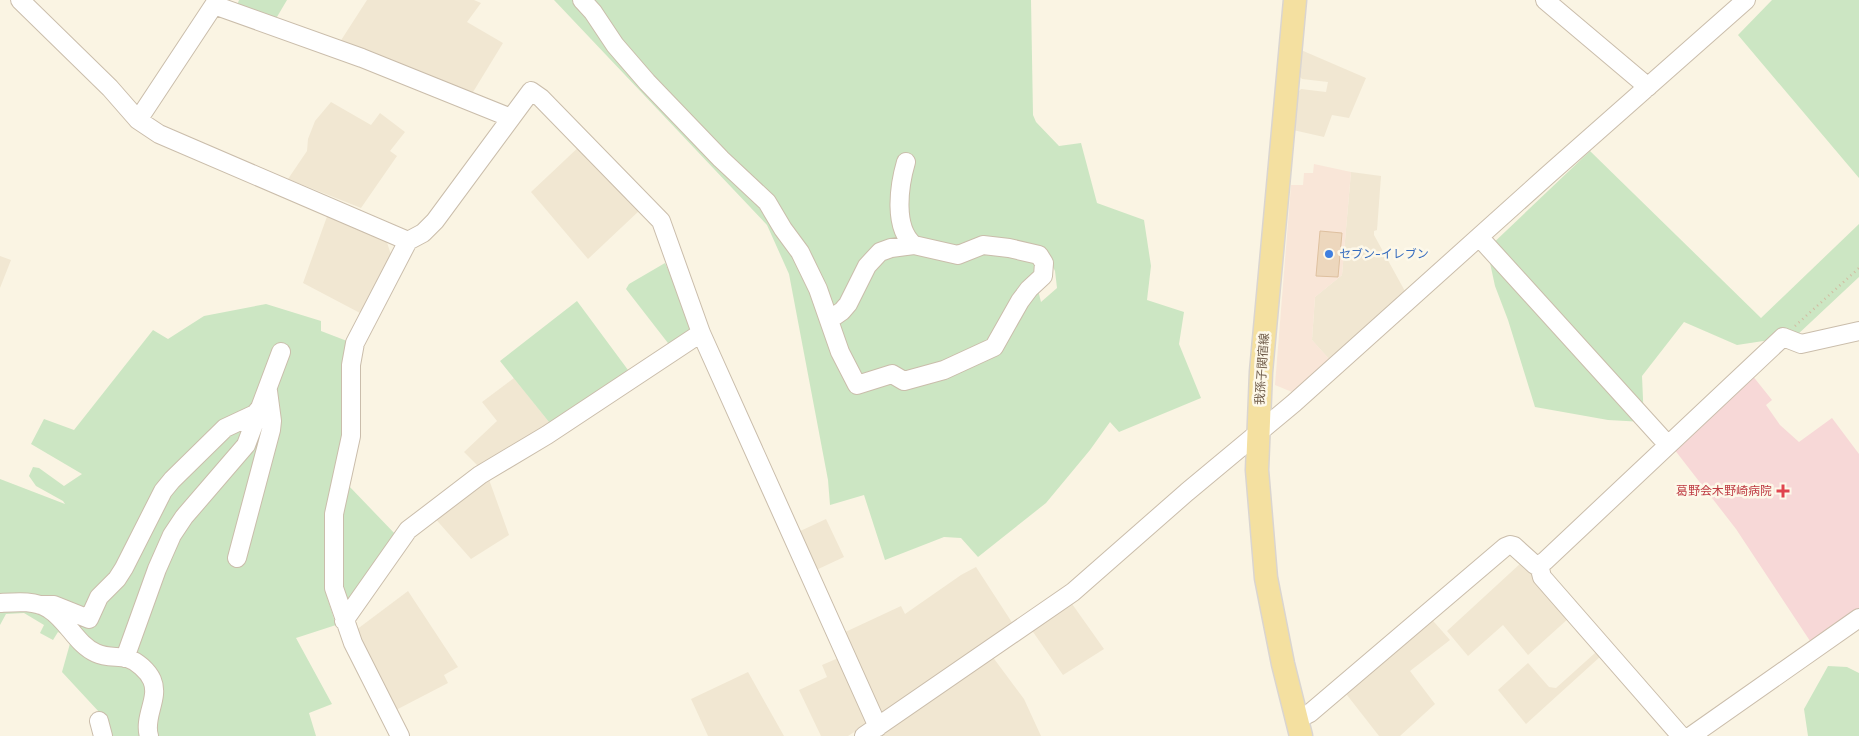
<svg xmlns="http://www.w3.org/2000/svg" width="1859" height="736" viewBox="0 0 1859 736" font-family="Rubik,'Noto Sans JP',sans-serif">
<rect width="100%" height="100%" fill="#faf4e3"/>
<path fill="#f1e7d2" d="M367 0H474L481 3 467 22 503 43 470 97 338 45Z
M1301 50 1366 78 1349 118 1332 115 1324 137 1293 130 1297 93 1301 89 1326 92 1328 82 1302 79 1298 75Z
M331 102 371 125 380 113 405 132 390 151 397 156 361 208 288 179 307 151 308 139 315 121Z
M583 143 640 210 588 259 531 192Z
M1351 172 1381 176 1377 230 1374 231V235L1406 293 1330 360 1312 340 1315 297 1342 275Z
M329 211 385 236 392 258 376 289 360 313 303 283Z
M0 256 11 260 0 288Z
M514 378 553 427 481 469 464 452 497 421 482 402Z
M487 474 509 535 471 559 432 515Z
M826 519 844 557 814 571 796 533Z
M1522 562 1569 618 1528 655 1503 625 1468 656 1447 631Z
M976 567 1013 624 878 717 841 634 901 606 905 614 961 575Z
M408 591 458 667 444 675 448 683 396 710 356 630Z
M1070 601 1104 649 1063 675 1031 629Z
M1427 614 1450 640 1410 671 1435 704 1400 736H1379L1347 695 1340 692Z
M1595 649 1601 656 1526 724 1498 690 1528 663 1549 687 1556 688 1595 653Z
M843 656 870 722 848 736H821L799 690 827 677 822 665Z
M992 656 1024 699 1041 736H875Z
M748 672 784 736H708L691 699Z"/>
<path fill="#f9e6d8" d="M1314 164 1351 172 1342 275 1315 297 1312 340 1330 360 1292 392 1275 385 1291 185H1303L1304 173H1313Z"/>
<path fill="#f7d8d7" d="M1752 375 1772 400 1766 405 1780 425 1799 442 1832 418 1859 454V614L1814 647 1736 529 1674 449Z"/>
<path fill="#cce6c3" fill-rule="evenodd" d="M239 0H287L274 22 236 8Z
M554 0H1031L1033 115 1036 122 1059 146 1081 143 1097 203 1144 220 1151 266 1147 300 1184 312 1179 344 1201 398 1119 432 1110 422 1090 450 1046 503 978 557 961 538 944 537 885 560 864 495 830 505 828 480 789 274 767 225ZM1046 253 1055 271 1057 288 1041 302 1035 278Z
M1772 0H1859V178L1738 35Z
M1590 151 1761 318 1859 224V277L1796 336 1737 345 1684 322 1642 376 1644 422 1608 420 1535 407 1508 320 1495 286 1487 249Z
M665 263 695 328 671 347 626 289 629 284Z
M577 301 631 374 553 427 500 361Z
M266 304 321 321V331L347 341 342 441 327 503 325 534 327 597 336 625 296 638 332 704 309 713 316 736H108L100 713 62 672 71 640 58 632 53 640 40 633 44 625 24 613 6 614 0 625V479L65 504 63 501 36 486 29 476 33 467 39 468 64 486 82 474 31 444 44 419 74 430 153 330 168 339 204 316Z
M348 485 397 536 347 611C340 570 339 526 348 485Z
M1828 666 1847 667 1859 673V736H1808L1804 709Z"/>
<path fill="#edd7bd" stroke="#dec09f" d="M1320 231 1342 233 1338 277 1316 276Z"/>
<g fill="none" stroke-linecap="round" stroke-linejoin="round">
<defs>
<path id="minor" d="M20 0 110 88 138 120 159 134 408 241 355 343 351 365V436L334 514V588L353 643 400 736
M582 0 593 12 615 45 647 82 721 159 767 202 783 229 800 252 818 289 840 352 857 385 892 374 904 381 944 370 994 347 1020 301 1029 289 1043 276 1044 263 1039 255 1009 248 983 245 958 255 914 245 891 248 880 252 867 266 848 304 842 311 829 320
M1545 0 1648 87
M138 120 214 5 362 58 511 118
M906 162C899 186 893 228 914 245
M1480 238 1668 445
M408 241 423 233 435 221 531 91 541 98 661 221 701 333 878 727
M237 558 271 430 272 421 268 391
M1539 565 1542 577 1681 736
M0 603C16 602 35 600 49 609 67 620 77 645 96 653 106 658 117 656 127 658 137 661 148 671 152 680 160 698 143 717 149 736
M40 605H54L89 619 99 597 117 579 124 568 163 491 172 480 225 428 255 414 260 408 281 352
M344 621 408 530 480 475 547 435 701 333
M125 658 157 569 172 535 184 517 246 445 260 408
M1296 720 1310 713 1505 547 1510 545 1514 546 1535 565H1539L1545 561 1783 337 1801 344 1859 331
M99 721 103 736
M864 736 1073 592 1187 492 1294 403 1549 174 1746 0
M1691 736 1859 618"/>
<path id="major" d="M1295 0 1261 372 1257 470 1266 578 1283 664 1301 736"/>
</defs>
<use href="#minor" stroke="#cabdab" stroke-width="20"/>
<use href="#major" stroke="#dad5d0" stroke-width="25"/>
<path stroke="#d1baa1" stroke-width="2.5" stroke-dasharray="1 4" stroke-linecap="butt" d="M1795 326 1859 268"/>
<use href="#minor" stroke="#fff" stroke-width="18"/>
<use href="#major" stroke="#f4e0a0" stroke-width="22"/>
</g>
<circle fill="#3f7fe0" stroke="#fdf8e9" stroke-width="2" cx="1329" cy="254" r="5"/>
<path fill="#e0444e" stroke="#fdf8e9" stroke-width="2" d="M1780.5 483.5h5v5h5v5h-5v5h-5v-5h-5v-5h5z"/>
<g text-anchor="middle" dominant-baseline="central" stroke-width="5" stroke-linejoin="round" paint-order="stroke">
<g font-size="12" fill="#366cbe" stroke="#fdf8e9" text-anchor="start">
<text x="1339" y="254">セブン-イレブン</text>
</g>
<g font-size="12" fill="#705d4b" stroke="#fdf8e9">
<text transform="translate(1262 369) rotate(-86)">我孫子関宿線</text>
</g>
<g font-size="12" fill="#be3a42" stroke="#fdf8e9" text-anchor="end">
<text x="1772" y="491">葛野会木野崎病院</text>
</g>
</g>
</svg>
